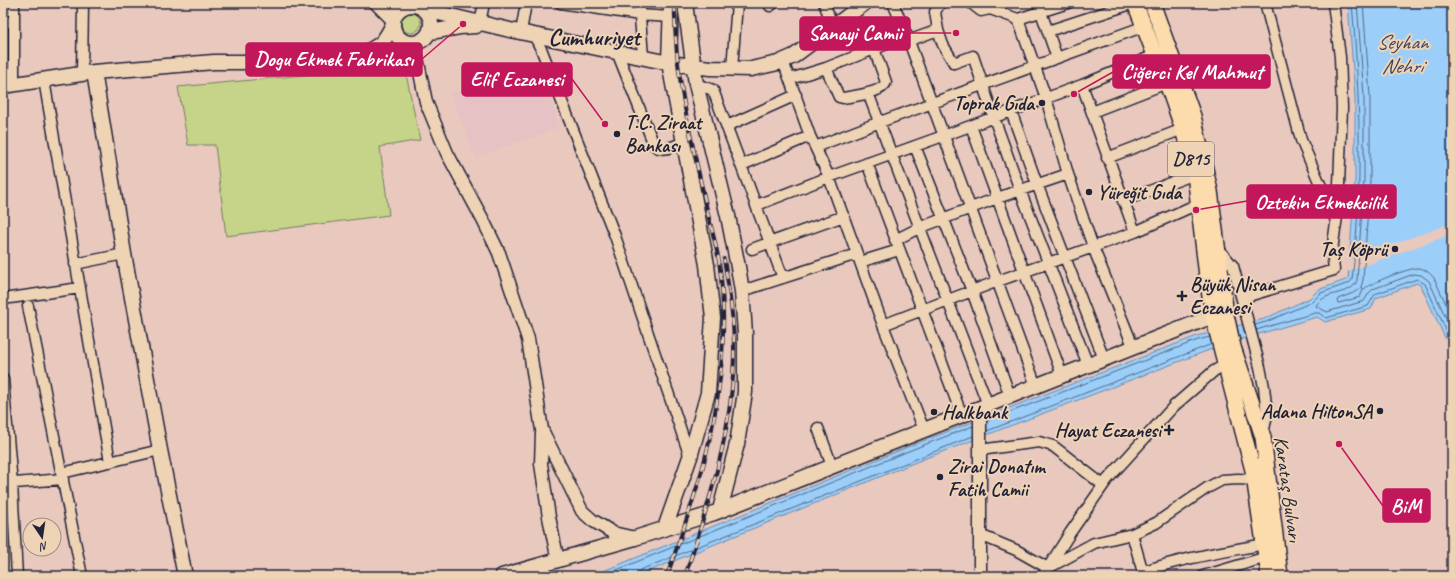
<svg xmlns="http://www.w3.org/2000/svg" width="1455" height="579" viewBox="0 0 1455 579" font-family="Caveat,sans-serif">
<rect width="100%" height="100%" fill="#e9c9be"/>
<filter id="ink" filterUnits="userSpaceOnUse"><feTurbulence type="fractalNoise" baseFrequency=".025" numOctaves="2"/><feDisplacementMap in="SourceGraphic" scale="8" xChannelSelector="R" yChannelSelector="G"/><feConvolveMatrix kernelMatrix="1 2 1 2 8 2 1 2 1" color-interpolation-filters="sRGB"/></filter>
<g filter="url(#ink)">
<path fill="#e6c2c5" d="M539 65 560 127 476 158 450 94Z"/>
<path fill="#c5d488" stroke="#747b62" d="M401 23a10 10 0 1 1 20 0a10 10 0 1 1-20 0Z
M401 66 406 74 420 140 380 147 389 215 226 236 215 145H188L178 87Z"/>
<path fill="#9bcef8" stroke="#6b89ac" d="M1348 3H1452V353L1421 286 1417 283 1376 298 1371 309 1325 322 1317 317 1225 344 921 460 637 576H591L915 444 1197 336 1264 319 1310 298 1318 290 1348 279 1355 180V97Z"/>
<path fill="#e9c9be" d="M1452 223V234L1347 272 1348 260Z"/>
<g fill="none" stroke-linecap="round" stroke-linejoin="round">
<path stroke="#526787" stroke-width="1" d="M1357 3 1364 96V180L1357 280C1353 296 1324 290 1316 306L1327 312 1364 301 1369 293 1373 289 1414 274 1421 275 1429 281 1452 331
M1363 3 1370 96V180L1363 280 1361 287 1364 289C1370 283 1409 268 1418 268 1424 268 1430 273 1434 278L1452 317
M1360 289 1363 290 1360 297 1339 303 1337 302 1338 299 1353 293Z
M1255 325 1266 322 1312 302 1321 293 1349 283 1352 280C1363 188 1360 95 1352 3
M1256 330 1315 313H1319L1326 318 1368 306 1375 294 1417 279 1425 284 1452 343
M987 421 1198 340 1210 337
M987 431 1212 344
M602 576 916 448 973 426
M637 576V573L640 570 973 436"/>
<defs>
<path id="minor" d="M14 3V85
M560 3 640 15 670 17
M639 3 643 57
M824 3 833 27
M893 3 907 36 1036 386
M940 3 935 12 938 30 943 45 954 63 973 56 994 118 1020 190 1088 365
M971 3 981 11 990 9
M994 3 990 9 1018 19 1046 98 1068 174 1093 247 1133 346
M1265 3 1301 140 1336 221
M770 6 774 3
M1041 12 1057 58
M1018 19 1068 3
M3 22H14
M480 23 484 3
M1048 31 1134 3
M521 32 526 3
M534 35 542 51 615 236 690 457
M908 41 938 30
M617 52 654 145C662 153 673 146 683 143
M783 61 810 136 829 177 883 325 924 430
M826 68 839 97 843 98C853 96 883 93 886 82L874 49
M732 69 737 3
M82 74 83 3
M790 79 826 68 907 36
M44 80 110 462
M696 84 713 90 783 278
M1082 85 1135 232
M868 93 988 405
M1011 111 1037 184 1104 359
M1092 112 1167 83
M727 126 796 95
M971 126 1062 375
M915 146 972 291 1010 396
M815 147 880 122 1145 26
M1107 158 1183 129
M867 163 962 416
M742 165 810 136
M1123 201 1195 174
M757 205 829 177 943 136 1082 85 1155 55
M895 240 919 228 997 198 1068 174
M1217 247 1233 266 1260 367 1264 387 1267 414 1263 435
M752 249 844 216
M860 262 899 250
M75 264 124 254
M742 291 857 254
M1242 298 1334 270 1332 250 1338 210 1342 108 1340 57 1333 3
M3 299 80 288
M28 306 82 576
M883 325 998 281 1135 232 1200 203
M3 379 12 484 17 576
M818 428 832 466
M980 450 1039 442 1053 446 1103 485
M62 473 160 450
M3 484 63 479
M1132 534 1144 576
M980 535 1016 550 1048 568 1094 543 1132 534 1156 523 1207 488 1222 480 1238 479 1255 480
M1142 572C1182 558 1223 552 1265 544
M1043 576 1070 533 1107 480 1174 406 1214 371 1226 364
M1203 576 1267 557"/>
<path id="tertiary" d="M414 43 426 102 447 153 483 220 499 253 528 339 542 430 582 511 592 520 613 533 635 538
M542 433 541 464 549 517 558 561
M980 576V408"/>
<path id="secondary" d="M377 3 393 19
M686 3V11L696 84 728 216 738 267 742 291 745 334V392L737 444 720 510
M393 24a19 19 0 1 1 38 0a19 19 0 1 1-38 0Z
M426 10 510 30 669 63 710 68 751 69 778 63 794 56 865 3
M430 32 460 27 476 26
M361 55C380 45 383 45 393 24
M94 72 124 254 160 450 185 576
M3 86 94 72 214 62H313L352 60 400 53 410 43
M665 528 690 457 708 393 713 318 707 265 669 63 671 3
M502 576 635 538 714 513 1213 316"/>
<path id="primary" d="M1135 3 1155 55 1167 83 1183 129 1195 174 1207 276 1213 316 1253 470 1269 576
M1152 3 1193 116 1210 191 1226 315 1233 347 1263 437 1280 576"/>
</defs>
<use href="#minor" stroke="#22223b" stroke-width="13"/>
<use href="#tertiary" stroke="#22223b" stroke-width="15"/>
<use href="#secondary" stroke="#22223b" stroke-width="17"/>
<use href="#primary" stroke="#22223b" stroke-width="18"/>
<use href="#minor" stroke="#eed3b5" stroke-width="10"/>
<use href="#tertiary" stroke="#eed3b5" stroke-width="12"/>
<use href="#secondary" stroke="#eed3b5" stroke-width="14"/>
<use href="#primary" stroke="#fcdcac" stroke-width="15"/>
<defs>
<path id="rail" d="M667 576C679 541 692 506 702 470 721 401 729 332 719 261 716 245 712 230 708 214 693 145 673 74 675 3
M685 576C709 504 734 426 734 349 734 319 729 289 724 259"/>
</defs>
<use href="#rail" stroke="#22223b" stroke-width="4"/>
<use href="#rail" stroke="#eed3b5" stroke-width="2.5" stroke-dasharray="8" stroke-linecap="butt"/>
</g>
</g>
<g fill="#22223b" stroke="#eed3b5" stroke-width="1.5">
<circle cx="1042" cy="103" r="4"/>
<circle cx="617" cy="134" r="4"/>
<circle cx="1089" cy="192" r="4"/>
<circle cx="1395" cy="249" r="4"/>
<path d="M1180 290h4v4h4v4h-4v4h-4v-4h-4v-4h4z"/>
<circle cx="1380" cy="411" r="4"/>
<circle cx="934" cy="412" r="4"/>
<path d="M1167 424h4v4h4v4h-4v4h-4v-4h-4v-4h4z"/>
<circle cx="940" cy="477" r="4"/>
</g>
<g text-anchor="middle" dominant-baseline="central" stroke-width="4" stroke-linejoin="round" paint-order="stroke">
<rect fill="#eed3b5" stroke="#5f5760" stroke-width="1" x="1168" y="142" width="46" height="34" rx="3"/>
<g font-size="19" font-weight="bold" fill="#22223b">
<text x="1191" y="159">D815</text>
</g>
<g font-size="20" font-weight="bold" fill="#22223b" stroke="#eed3b5" text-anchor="start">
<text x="1034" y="103" text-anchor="end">Toprak Gıda</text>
<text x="625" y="122">T.C. Ziraat<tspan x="625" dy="23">Bankası</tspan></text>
<text x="1097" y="192">Yüreğit Gıda</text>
<text x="1387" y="249" text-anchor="end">Taș Köprü</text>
<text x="1190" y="284">Büyük Nisan<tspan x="1190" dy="23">Eczanesi</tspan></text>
<text x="1372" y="411" text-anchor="end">Adana HiltonSA</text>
<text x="942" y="412">Halkbank</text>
<text x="1161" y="430" text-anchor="end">Hayat Eczanesi</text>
<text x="948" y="466">Zirai Donatım<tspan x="948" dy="23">Fatih Camii</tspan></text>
</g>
<g font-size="20" fill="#22223b" stroke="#eed3b5">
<text transform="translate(1288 489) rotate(82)">Karataş Bulvarı</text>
</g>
<g font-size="21" font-style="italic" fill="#3a4461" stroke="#eed3b5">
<text x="1402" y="42">Seyhan<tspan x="1402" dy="24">Nehri</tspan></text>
</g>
<g font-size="24" font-weight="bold" fill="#22223b" stroke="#eed3b5">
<text x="594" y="37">Cumhuriyet</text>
</g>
</g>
<path fill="none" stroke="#c2185b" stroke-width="1.5" d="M956 33L910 33M463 24L422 59M1074 94L1113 72M605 124L572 79M1196 210L1247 201M1339 444L1383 506"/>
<g fill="#c2185b" stroke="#eed3b5" stroke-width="1.5">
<circle cx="956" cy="33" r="4"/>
<circle cx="463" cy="24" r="4"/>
<circle cx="1074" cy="94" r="4"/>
<circle cx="605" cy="124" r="4"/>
<circle cx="1196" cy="210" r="4"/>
<circle cx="1339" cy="444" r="4"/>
</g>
<g fill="#c2185b" stroke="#c2185b" stroke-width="1.5">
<rect x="800" y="17" width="110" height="33" rx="4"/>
<rect x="246" y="43" width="176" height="33" rx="4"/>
<rect x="1113" y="55" width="157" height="33" rx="4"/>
<rect x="462" y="63" width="110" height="33" rx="4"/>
<rect x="1247" y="185" width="149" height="33" rx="4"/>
<rect x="1383" y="489" width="47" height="33" rx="4"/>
</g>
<g font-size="21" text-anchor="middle" font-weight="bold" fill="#fff">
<text x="855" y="40">Sanayi Camii</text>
<text x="334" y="66">Dogu Ekmek Fabrikası</text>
<text x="1192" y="79">Ciğerci Kel Mahmut</text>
<text x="517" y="86">Elif Eczanesi</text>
<text x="1321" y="209">Oztekin Ekmekcilik</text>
<text x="1406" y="513">BiM</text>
</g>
<rect width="1455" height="579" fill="none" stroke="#eed3b5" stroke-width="16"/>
<rect x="8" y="8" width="1439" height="563" fill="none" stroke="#22223b" stroke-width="1.5" filter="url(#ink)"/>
<g transform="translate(42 537) rotate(167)"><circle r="19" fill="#eed3b5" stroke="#9c8c84"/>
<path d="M0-3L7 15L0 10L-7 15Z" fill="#22223b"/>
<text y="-6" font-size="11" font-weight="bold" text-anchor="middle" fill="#22223b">N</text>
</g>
</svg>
